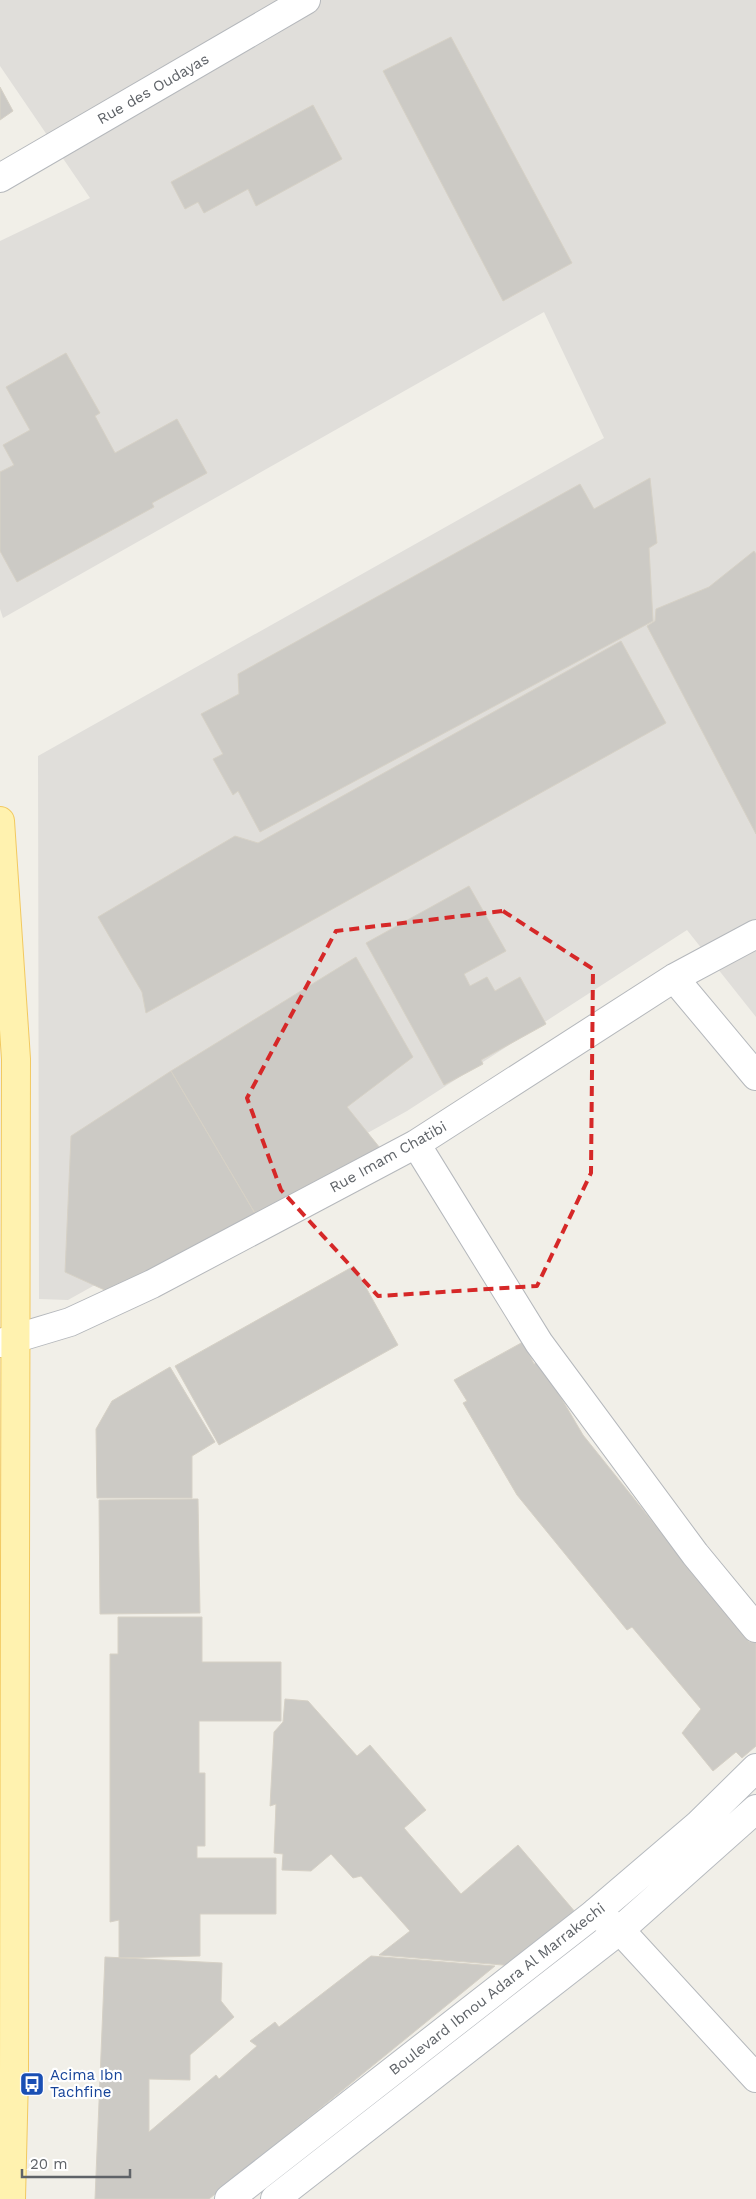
<svg xmlns="http://www.w3.org/2000/svg" width="756" height="2199" viewBox="0 0 756 2199" font-family="'Work Sans',sans-serif">
<rect width="100%" height="100%" fill="#f1efe8"/>
<path fill="#e0deda" d="M0 0H756V1017L687 930 407 1111 68 1300 39 1299 38 756 604 438 544 312 3 618 0 609V241L90 198 0 66Z"/>
<path fill="#cccac5" stroke="#d6d1c6" d="M451 37 572 263 503 301 383 71Z
M0 87 13 111 0 120Z
M313 105 342 159 256 206 248 189 204 213 198 202 185 209 171 182Z
M66 353 100 413 95 416 115 453 177 419 207 473 152 503 154 507 17 582 0 551V472L14 465 3 445 30 430 6 387Z
M650 478 657 543 649 548 653 621 260 832 238 791 233 795 213 759 223 754 201 714 239 694 238 674 580 484 594 509Z
M754 551 756 554V834L647 626 655 621 656 609 709 587Z
M621 641 666 723 146 1013 142 992 98 917 235 836 258 843Z
M469 886 506 951 464 974 470 986 487 977 495 991 520 977 546 1024 481 1060 483 1064 444 1085 366 943Z
M356 957 413 1057 347 1107 380 1148 256 1215 171 1071Z
M171 1071 256 1215 109 1292 65 1272 71 1136Z
M354 1266 398 1345 219 1445 175 1366Z
M523 1342 534 1364 540 1362 583 1435 749 1642 756 1641V1746L742 1758 736 1752 713 1771 682 1733 701 1709 632 1627 627 1630 517 1495 463 1403 467 1401 454 1380Z
M170 1367 215 1442 192 1456V1498H97L96 1429 112 1401Z
M198 1499 200 1613 100 1614 99 1500Z
M118 1617H202V1662H281V1721H199V1773H205V1846H197V1858H276V1914H200V1956L119 1958V1920L110 1922V1654H118Z
M285 1699 308 1701 357 1756 370 1745 426 1810 404 1828 461 1894 518 1845 576 1913 515 1966 379 1955 410 1931 361 1876 353 1878 331 1854 311 1871 282 1870 283 1854 274 1853 276 1804 270 1806 274 1732 283 1722Z
M371 1956 495 1966 209 2199H95L105 1957 222 1963 221 2001 234 2017 190 2055V2080L149 2079V2132L216 2075 219 2079 257 2046 250 2041 275 2022 279 2027Z"/>
<g fill="none" stroke-linecap="round" stroke-linejoin="round">
<defs>
<path id="minor" d="M674 978 756 1076
M416 1144 539 1343 695 1554 756 1628
M0 1343 70 1322 152 1284 416 1144 674 978 756 934
M595 1913 620 1930 756 2078"/>
<path id="tertiary" d="M0 178 306 0"/>
<path id="secondary" d="M229 2199 595 1913 698 1825 756 1768
M275 2199 620 1930 756 1809"/>
<path id="primary" d="M0 821 16 1059 14 2077 11 2199"/>
</defs>
<use href="#minor" stroke="#b5b8bc" stroke-width="30"/>
<use href="#tertiary" stroke="#b5b8bc" stroke-width="30"/>
<use href="#secondary" stroke="#b6babf" stroke-width="30"/>
<use href="#primary" stroke="#f2c960" stroke-width="30"/>
<use href="#minor" stroke="#fff" stroke-width="28"/>
<use href="#tertiary" stroke="#fff" stroke-width="28"/>
<use href="#secondary" stroke="#fff" stroke-width="28"/>
<use href="#primary" stroke="#fff2af" stroke-width="28"/>
</g>
<path fill="none" stroke="#d62828" stroke-width="4" stroke-dasharray="10 6" stroke-linejoin="round" d="M503 911 593 969 591 1173 537 1286 378 1296 281 1190 247 1098 336 931Z"/>
<defs>
<symbol id="bus-square" viewBox="-11 -11 22 22"><rect x="-9" y="-9" width="18" height="18" rx="4" fill="#1a4fb4" stroke="#fff"/><path d="M-5-6H5V4H4V6H2V4H-2V6H-4V4H-5ZM-3.5-4V0h7V-4ZM-3.5 1.2v1.5H-2V1.2ZM2 1.2v1.5H3.5V1.2Z" fill="#fff"/></symbol>
</defs>
<g fill-rule="evenodd">
<use href="#bus-square" x="18" y="2070" width="28" height="28"/>
</g>
<g text-anchor="middle" dominant-baseline="central" stroke-width="4.5" stroke-linejoin="round" paint-order="stroke">
<g font-size="15" fill="#5f6368" stroke="#fff">
<text transform="translate(153 89) rotate(-30)">Rue des Oudayas</text>
<text transform="translate(388 1157) rotate(-29)">Rue Imam Chatibi</text>
<text transform="translate(497 1989) rotate(-38)">Boulevard Ibnou Adara Al Marrakechi</text>
</g>
<g font-size="15" fill="#164399" stroke="#fff" text-anchor="start">
<text x="50" y="2075">Acima Ibn<tspan x="50" dy="17">Tachfine</tspan></text>
</g>
</g>
<path d="M22 2169v8h108v-8" fill="none" stroke="#5f6368" stroke-width="2.5"/>
<text x="30" y="2169" font-size="15" fill="#5f6368" stroke="#ffffff" stroke-width="4" paint-order="stroke">20 m</text>
</svg>
